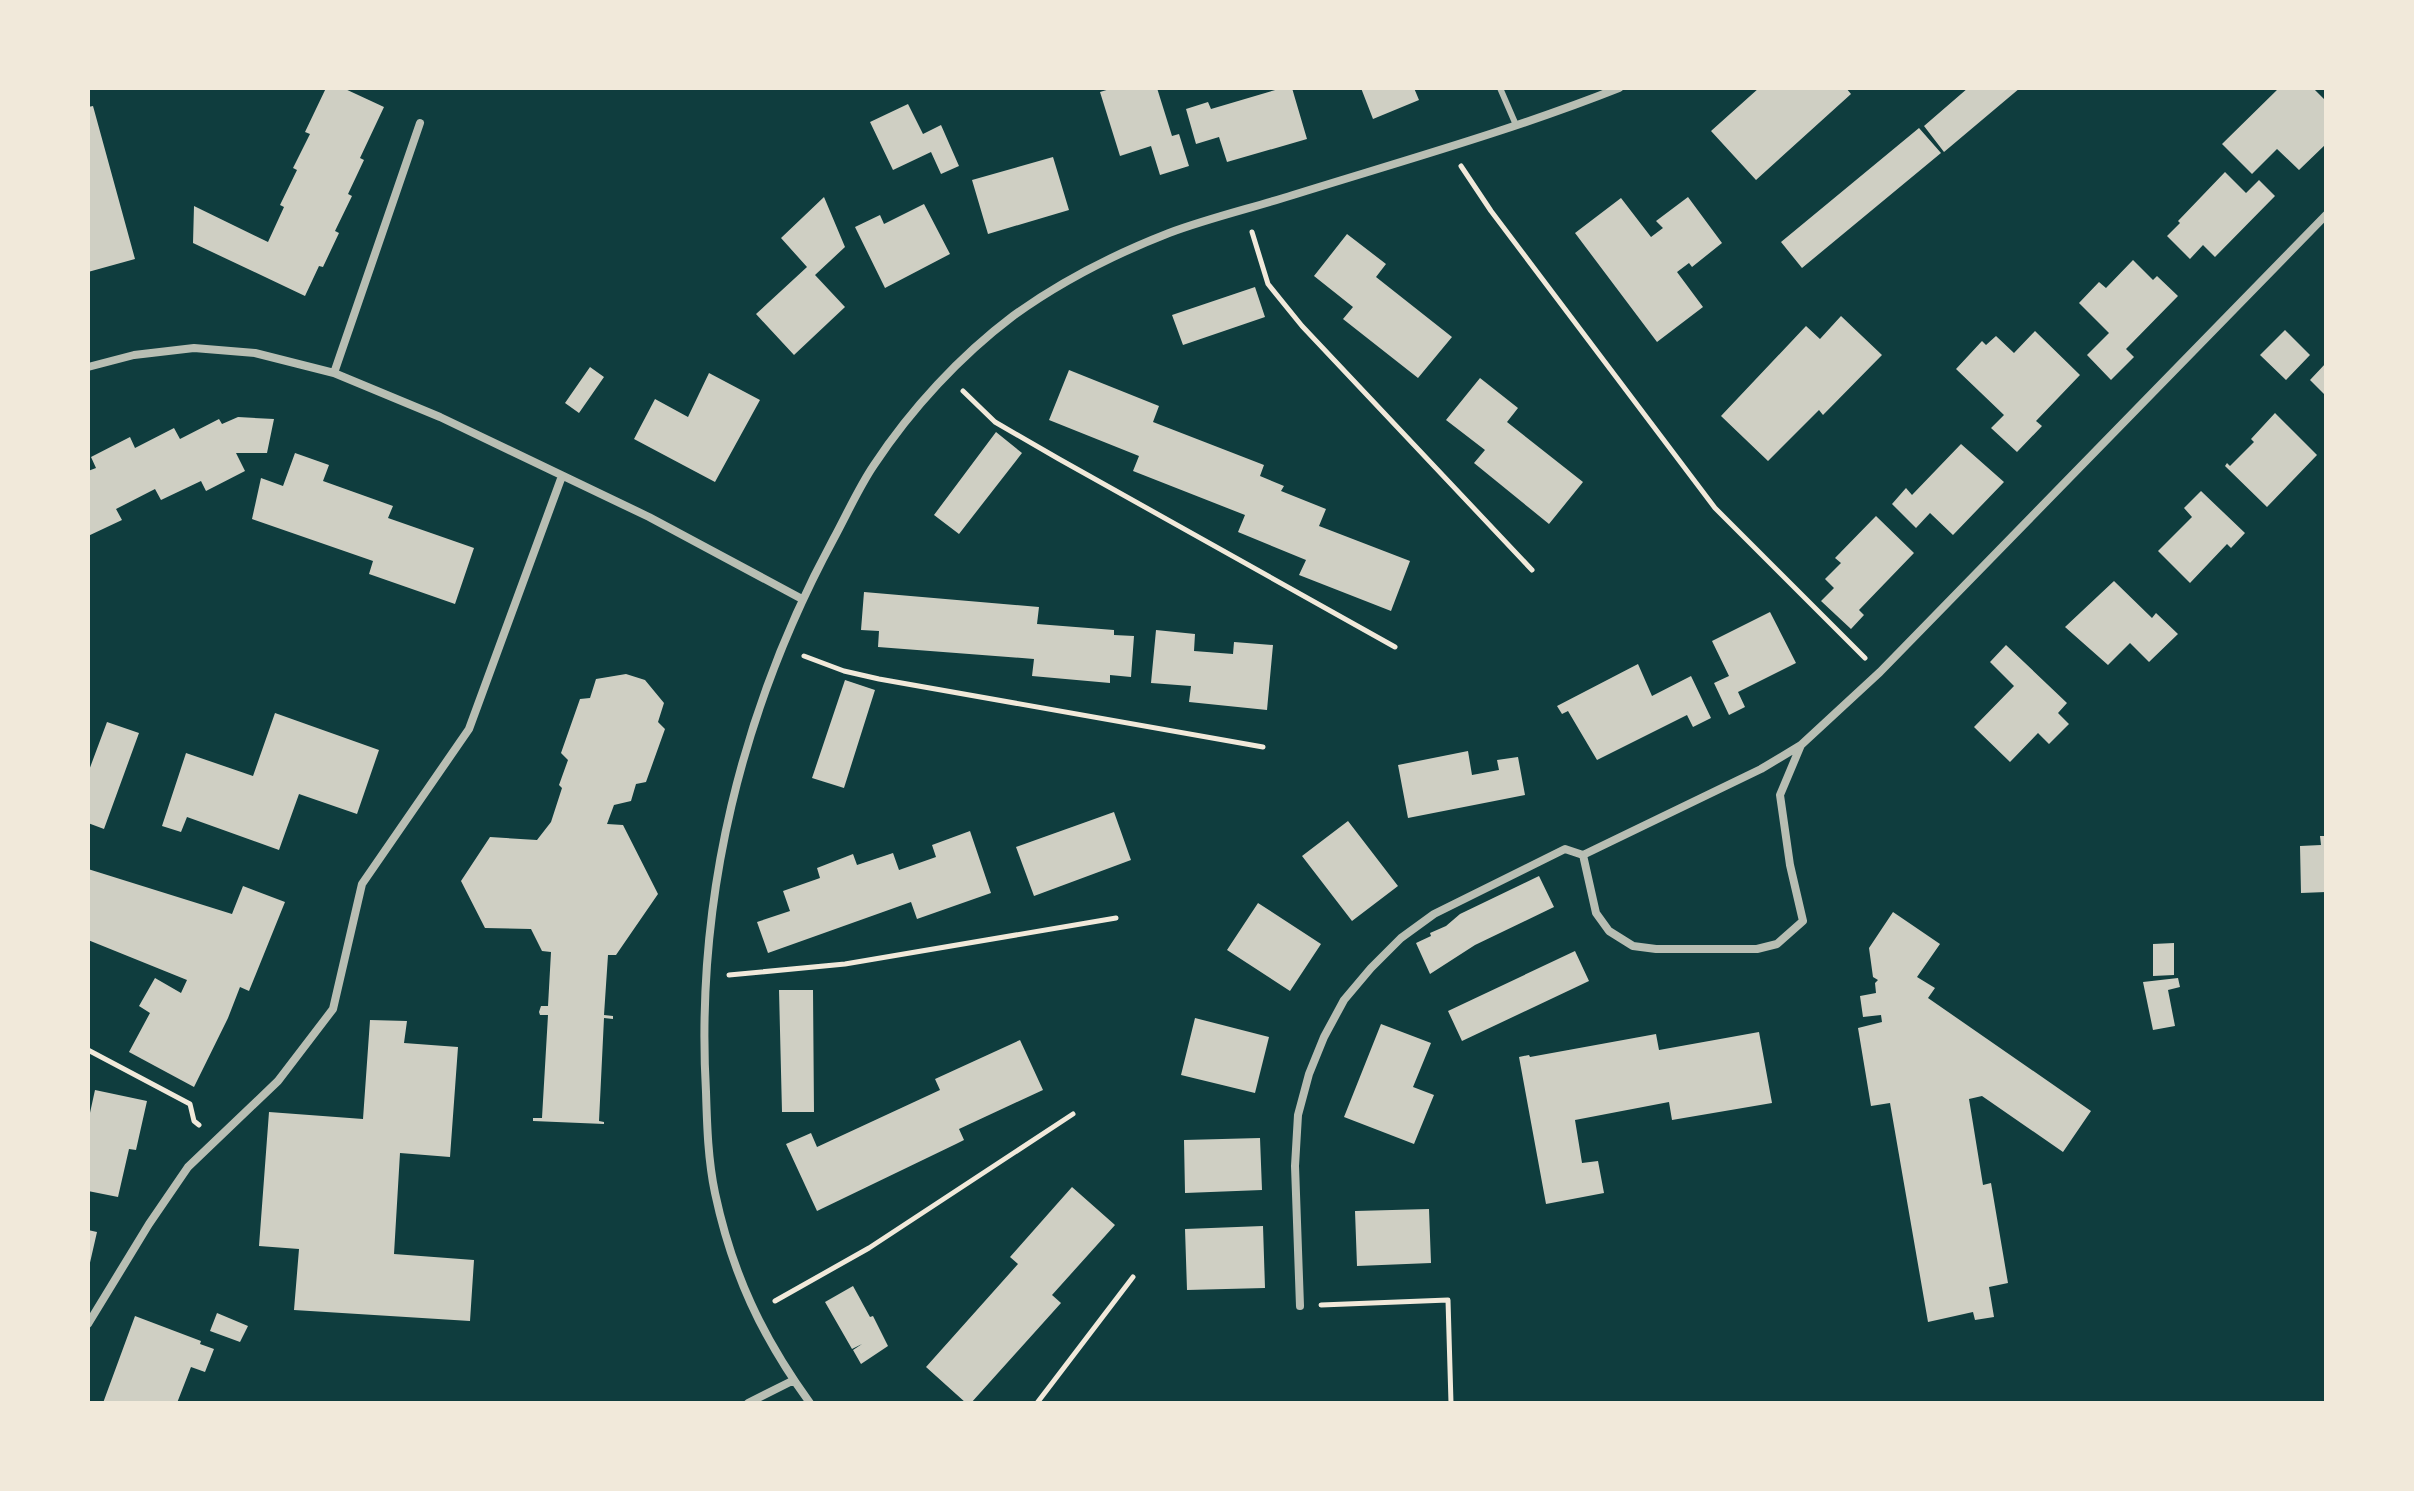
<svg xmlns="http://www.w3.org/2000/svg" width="2414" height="1491" viewBox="0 0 2414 1491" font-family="Mulish,sans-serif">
<rect width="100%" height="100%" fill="#0f3d3e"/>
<path fill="#cfcfc3" d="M326 88H343L384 107 360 158 364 160 348 194 352 196 335 231 339 233 323 267 319 266 305 296 193 243 194 206 268 242 284 207 280 205 297 170 293 168 310 134 305 132Z
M1113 88H1157L1172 136 1179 134 1189 166 1160 175 1151 146 1120 156 1100 92Z
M1282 88H1292L1307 139 1227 162 1219 137 1196 144 1186 109 1208 102 1211 109Z
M1361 88H1414L1419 100 1373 119Z
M1759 88H1846L1851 94 1756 180 1711 131Z
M1968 88H2020L1944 152 1924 126Z
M2279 88H2313L2326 101V144L2299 170 2277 149 2252 174 2222 144Z
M908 104 923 134 941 125 959 166 941 174 931 152 893 170 870 122Z
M93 106 135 259 88 272V107Z
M1919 128 1941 153 1802 268 1781 242Z
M1053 157 1069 210 988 234 972 180Z
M2225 172 2246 193 2259 180 2275 196 2215 257 2203 245 2190 259 2167 236 2180 223 2178 221Z
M824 197 845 247 815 275 845 307 794 355 756 314 807 267 781 238Z
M1688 197 1722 243 1692 267 1689 263 1677 272 1703 307 1657 342 1575 233 1621 198 1651 237 1663 228 1656 221Z
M924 204 950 254 885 288 855 227 880 215 884 224Z
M1347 234 1386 264 1376 277 1452 337 1418 378 1343 319 1353 307 1314 276Z
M2133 260 2153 280 2157 276 2178 296 2126 349 2134 357 2111 380 2087 355 2109 333 2079 303 2099 282 2106 288Z
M1255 287 1265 317 1183 345 1172 315Z
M1841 316 1882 355 1823 415 1819 410 1768 461 1721 416 1806 326 1820 339Z
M2285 330 2310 355 2286 380 2260 355Z
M2035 331 2080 375 2036 421 2042 426 2017 452 1991 428 2004 415 1956 369 1982 341 1986 345 1996 336 2014 353Z
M2326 363V396L2310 380Z
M590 367 604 377 579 413 565 403Z
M1069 370 1159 406 1153 422 1264 465 1260 476 1284 486 1281 491 1326 509 1319 526 1410 561 1391 611 1299 575 1306 560 1238 532 1245 515 1133 471 1139 456 1049 420Z
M709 373 760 400 715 482 634 439 655 399 688 417Z
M1480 378 1518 408 1507 422 1583 482 1549 524 1474 463 1485 450 1446 420Z
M2275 413 2317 455 2267 507 2225 466 2227 463 2230 466 2254 442 2251 439Z
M238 417 274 419 267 453H236L245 471 206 491 201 481 161 500 155 489 116 509 122 520 88 536V471L96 468 91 457 130 437 135 448 174 428 180 439 219 419 222 424Z
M996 432 1022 453 959 534 934 515Z
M1961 444 2004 482 1953 535 1930 513 1916 528 1892 504 1906 488 1912 495Z
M295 453 329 465 323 481 393 506 388 518 474 548 455 604 369 574 373 561 252 519 261 478 283 486Z
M2201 491 2245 533 2231 548 2227 544 2190 583 2158 551 2192 517 2184 508Z
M1876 516 1914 553 1859 610 1864 615 1851 629 1821 601 1834 588 1825 579 1841 563 1835 558Z
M2114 581 2152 618 2156 613 2178 634 2149 662 2130 643 2108 665 2065 627Z
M864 592 1039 607 1037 624 1114 630V635L1134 636 1131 677 1110 675V683L1032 676 1034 659 878 647 879 631 861 630Z
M1770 612 1796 663 1738 692 1745 707 1729 715 1714 683 1729 676 1712 641Z
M1156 630 1195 634 1194 651 1233 654 1234 642 1273 645 1267 710 1189 702 1191 686 1151 683Z
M2006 645 2067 703 2058 713 2069 724 2049 744 2038 733 2010 762 1974 727 2014 686 1990 662Z
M1638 664 1652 696 1691 676 1711 718 1693 727 1687 715 1597 760 1568 711 1562 714 1557 706Z
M626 674 645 680 664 703 658 722 665 729 646 782 636 784 631 801 614 805 607 824 623 825 658 894 616 955H608L604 1015 613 1016V1019L604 1018 599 1121 604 1122V1124L533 1121V1118H542L548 1015H540L539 1012 541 1006H548L551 952 542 951 531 929 485 928 461 881 490 837 537 840 551 822 562 788 559 785 568 760 561 753 580 699 590 698 596 679Z
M845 680 875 690 844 788 812 778Z
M275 713 379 750 357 814 299 794 279 850 187 817 181 832 162 826 186 753 253 776Z
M107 722 139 733 104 829 88 823V773Z
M1468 751 1472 775 1499 770 1497 760 1518 757 1525 795 1408 818 1398 765Z
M1114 812 1131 860 1034 896 1016 847Z
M1348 821 1398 886 1352 921 1302 856Z
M970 831 991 893 917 919 911 902 768 953 757 922 790 911 783 891 820 878 817 868 853 854 857 865 893 853 899 870 936 857 932 845Z
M2320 836H2326V892L2301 893 2300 846 2321 845Z
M88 869 232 914 243 886 285 902 249 991 240 987 228 1018 194 1087 129 1052 150 1013 139 1006 155 978 181 993 187 980 88 940Z
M1539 876 1554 907 1475 945 1430 974 1416 943 1431 936 1430 933 1446 926 1460 914Z
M1258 903 1321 944 1290 991 1227 950Z
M1893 912 1940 944 1917 977 1935 988 1928 998 2091 1111 2063 1152 1982 1096 1969 1099 1983 1185 1991 1183 2008 1283 1989 1287 1994 1317 1975 1320 1973 1312 1928 1322 1890 1103 1871 1106 1858 1028 1882 1022 1881 1015 1863 1017 1860 996 1876 993 1875 983 1878 980 1873 977 1869 948Z
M2174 943V975L2153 976V944Z
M1575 951 1589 981 1462 1041 1448 1011Z
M2178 978 2180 987 2168 990 2175 1026 2153 1030 2143 982Z
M779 990H813L814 1112H782Z
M1195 1018 1269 1037 1255 1093 1181 1075Z
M370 1020 407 1021 404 1043 458 1047 450 1157 400 1153 394 1254 474 1260 470 1321 294 1310 299 1249 259 1246 269 1112 363 1119Z
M1381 1024 1431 1043 1413 1087 1434 1095 1414 1144 1344 1117Z
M1759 1032 1772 1103 1672 1120 1669 1102 1575 1120 1582 1163 1598 1161 1604 1193 1546 1204 1519 1057 1529 1055 1530 1057 1656 1034 1659 1050Z
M1020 1040 1043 1090 959 1129 964 1140 956 1144 817 1211 786 1144 811 1133 817 1147 940 1090 935 1079Z
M95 1090 147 1101 136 1150 129 1149 118 1197 88 1191V1122Z
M1260 1138 1262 1190 1185 1193 1184 1140Z
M1072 1187 1115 1225 1052 1295 1061 1303 971 1403H966L926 1367 1018 1264 1010 1257Z
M1429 1209 1431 1263 1357 1266 1355 1211Z
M1263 1226 1265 1288 1187 1290 1185 1229Z
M88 1230 97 1232 89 1267H88Z
M853 1286 870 1317 873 1316 888 1346 861 1364 853 1350 862 1344 852 1349 825 1302Z
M217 1313 248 1326 240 1342 210 1331Z
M135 1316 201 1341 200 1344 214 1349 205 1372 191 1367 177 1403H103Z"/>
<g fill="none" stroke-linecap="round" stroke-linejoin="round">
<path stroke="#f1e9da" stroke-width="5" d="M1461 166 1491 211 1715 508 1865 658
M1252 232 1268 284 1302 326 1532 570
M963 391 995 422 1059 459 1395 647
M804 656 844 671 879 679 1263 747
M729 975 845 964 1116 918
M88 1050 190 1104 194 1121 199 1125
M775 1301 869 1248 1073 1114
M1321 1305 1448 1300 1451 1403
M1037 1403 1133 1277"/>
<path stroke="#b8beb3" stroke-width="6" d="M1500 88 1516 125"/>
<path stroke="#b8beb3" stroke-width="8" d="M88 367 134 355 194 348 255 353 334 373 440 417 649 517 802 599
M334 373 420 123
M1801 745 1780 795 1790 865 1803 921 1777 944 1757 949H1656L1633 946 1609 931 1596 913 1583 855 1761 769 1801 745 1880 672 2326 215
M1300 1306 1295 1166 1298 1115 1309 1074 1324 1037 1344 1000 1371 968 1401 938 1434 914 1565 849 1583 855
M88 1324 149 1224 188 1167 278 1081 333 1009 362 884 469 729 562 476
M748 1403 794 1380
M810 1403C762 1337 732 1273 715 1193 708 1160 707 1125 706 1092 695 898 742 708 834 538 847 514 859 487 874 465 911 409 960 356 1013 316 1060 282 1115 254 1169 233 1209 218 1252 208 1293 195 1402 161 1513 130 1619 88"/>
</g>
<rect width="2414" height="1491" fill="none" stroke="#f1e9da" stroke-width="180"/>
</svg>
